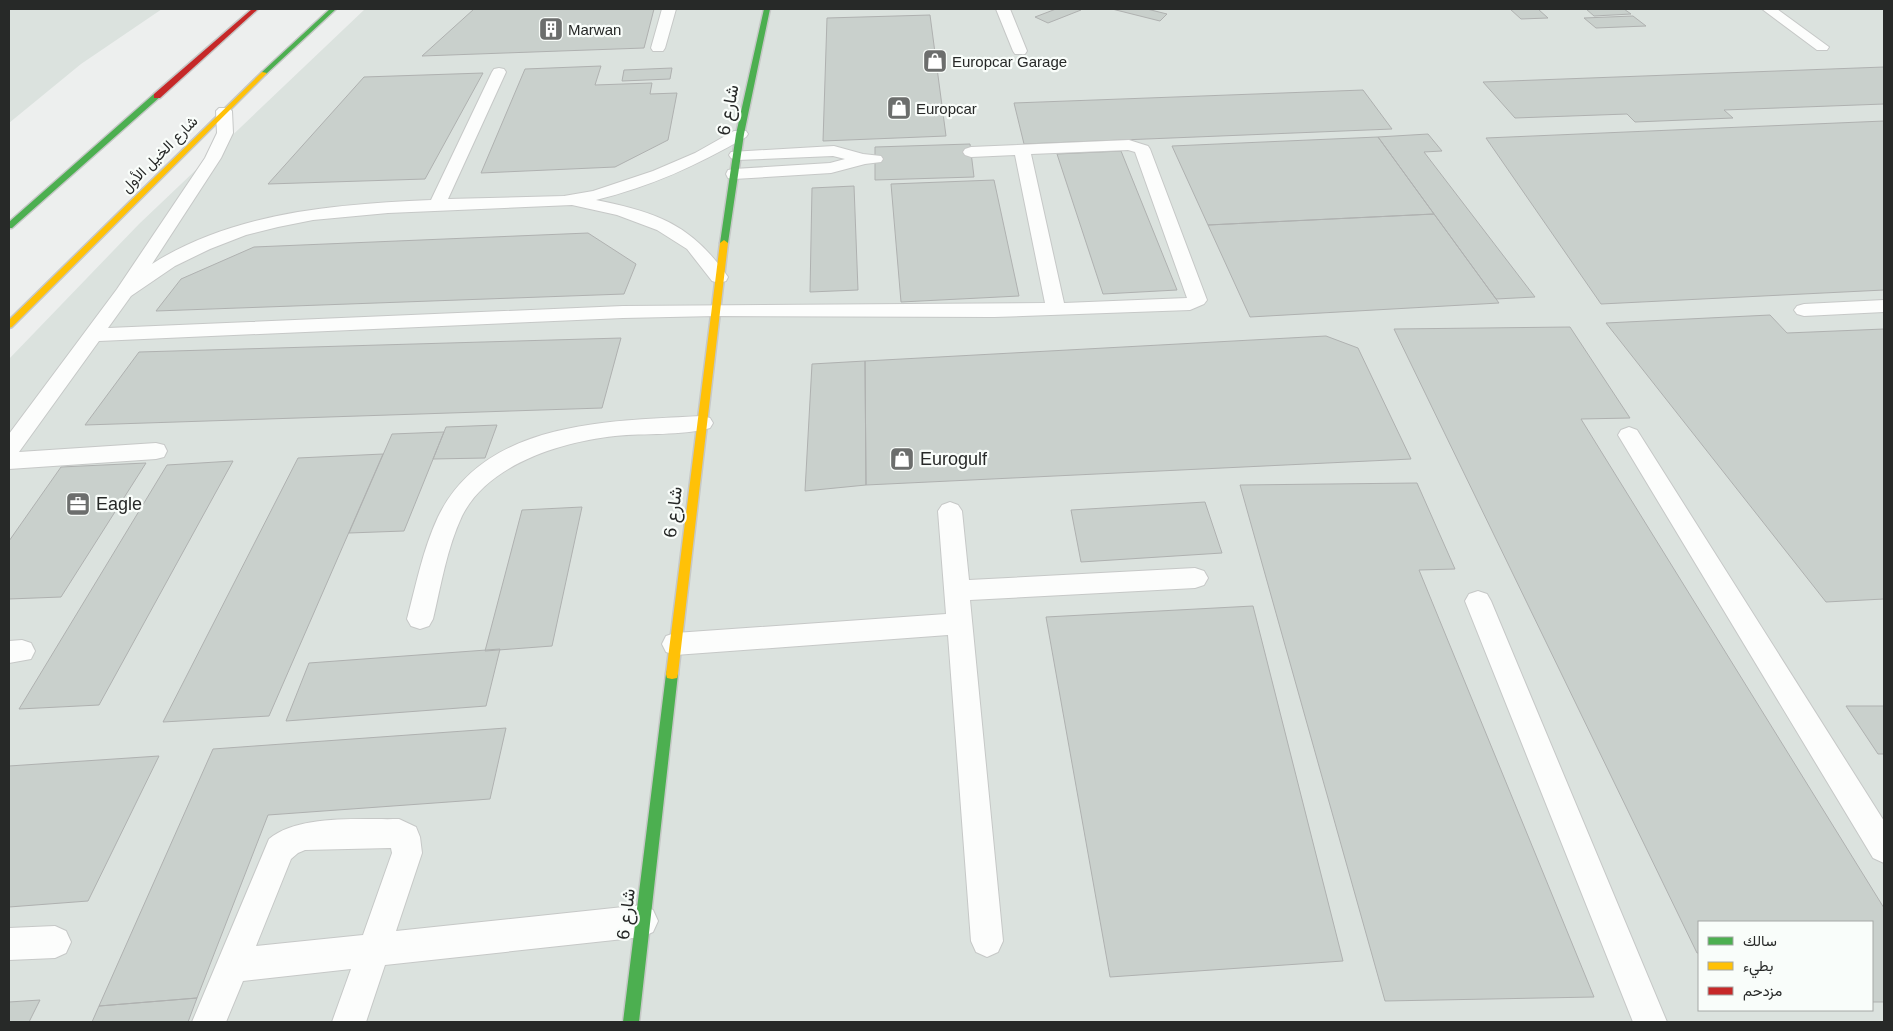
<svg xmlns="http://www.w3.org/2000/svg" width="1893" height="1031" viewBox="0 0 1893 1031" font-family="Helvetica,Vazirmatn,sans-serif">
<rect width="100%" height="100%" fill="#edefee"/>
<path fill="#dbe2de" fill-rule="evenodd" d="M9 9H162L81 64 9 123Z
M365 9H1884V1022H9V359L139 224ZM1699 922H1872V1010H1699Z"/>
<path fill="#c9d0cc" stroke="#afb1b0" d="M474 9H654L644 48 422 56Z
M1056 9H1078L1081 10 1048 23 1035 17Z
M1112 9H1147L1167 14 1160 21Z
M1510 9H1538L1548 18 1521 19Z
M1586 9H1624L1631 14 1594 16Z
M930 15 946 136 823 141 827 18Z
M1633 16 1646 26 1596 28 1584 18Z
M601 66 595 85 652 83 650 94 677 93 668 140 615 167 481 173 525 69Z
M1884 67V104L1724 110 1733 118 1635 122 1627 114 1515 118 1483 82Z
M672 68 670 79 622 81 624 70Z
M483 73 425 179 268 184 364 77Z
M1363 90 1392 129 1024 144 1014 103Z
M1884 121V290L1601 304 1486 138Z
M1428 134 1442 151 1424 152 1535 297 1496 299 1378 137Z
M1378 137 1434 214 1208 225 1172 146Z
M970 144 974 177 875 180V147Z
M1121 151 1177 290 1103 294 1057 154Z
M994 180 1019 296 901 302 891 184Z
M854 186 858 290 810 292 812 188Z
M1434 214 1499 303 1250 317 1208 225Z
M588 233 636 264 624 294 156 311 181 279 254 247Z
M1770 315 1787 333 1884 329V599L1826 602 1606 323Z
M1570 327 1630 418 1581 419 1884 908V1002H1872V922H1699V953H1697L1394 329Z
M1326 336 1358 348 1411 459 866 485 865 361Z
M621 338 602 408 85 425 139 352Z
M865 361 866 485 805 491 812 364Z
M497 425 485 458 433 459 446 427Z
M444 432 404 531 349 533 392 434Z
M383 454 269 716 163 722 298 458Z
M233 461 99 705 19 709 167 465Z
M146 463 61 597 9 599V541L61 467Z
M1417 483 1455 569 1419 570 1594 997 1385 1001 1240 485Z
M1205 502 1222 553 1081 562 1071 510Z
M582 507 552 646 485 651 522 510Z
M1253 606 1343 961 1110 977 1046 617Z
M500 649 486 706 286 721 309 663Z
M1846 706H1884V754H1878Z
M506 728 490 799 268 815 197 998 99 1006 213 749Z
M159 756 88 901 9 907V766Z
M197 998 188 1022H92L99 1006Z
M40 1000 29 1022H9V1002Z"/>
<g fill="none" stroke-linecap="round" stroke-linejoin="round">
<defs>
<path id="lane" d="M662 9H676L665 48 663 51H653L651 48Z
M996 9H1010L1027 51 1025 54H1015L1013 51Z
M1762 9H1777L1829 47 1827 50H1817Z
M499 68 504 69 506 72 448 199 564 196 593 191 653 171 695 153 734 131H746L748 134 746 137C698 165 650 187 596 200 657 212 692 225 728 277L726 281 719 283 712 281 687 249 657 230 617 215 572 205 388 213 313 220 278 227 246 235 210 249 175 266 131 296 108 328 623 306 1045 303 1015 155 971 157 965 155 963 152 965 149 971 147 1129 140 1148 146 1150 149 1207 300 1204 304 1190 310 994 317 716 316 623 318 99 341 19 452 156 443 164 445 167 451 164 457 156 459 9 469V434L117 289 205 158 217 133 216 111 219 108H229L232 111 233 133 221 158 152 264C233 212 337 204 431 200L492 72 494 69ZM1128 150 1135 152 1187 298 1064 303 1031 154Z
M834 146 863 154 881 156 883 159 881 162 865 164 831 173 734 179 728 178 726 174 728 170 734 169 830 163 845 159 833 156 737 160 731 158 729 155 731 152Z
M1884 300V312L1804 316 1797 314 1794 310 1797 306 1804 304Z
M702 416 710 418 713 423 710 428C681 436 645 433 615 436 561 442 488 464 462 516 447 548 441 585 433 619L429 626 420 629 411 626 407 619C416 585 423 549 438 517 485 420 610 421 702 416Z
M1629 427 1637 430 1884 821V863L1873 858 1618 435 1621 430Z
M950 502 958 505 962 511 969 580 1195 568 1204 571 1208 578 1204 585 1195 588 970 600 1003 941 998 952 987 957 976 952 971 941 948 635 675 655 666 652 662 644 666 636 675 633 946 614 938 511 942 505Z
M1478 591 1487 594 1491 601 1667 1022H1633L1465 601 1469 594Z
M22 640 31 643 35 651 31 659 9 663V641Z
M399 819 416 827 420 837 422 853 396 931 642 905 653 910 658 921 653 932 642 937 385 965 366 1022H332L351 969 243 981 226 1022H192L269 839C299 814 361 820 399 819ZM391 848 392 853 363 935 256 946 291 859 298 853 305 850Z
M55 926 66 931 71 942 66 953 55 958 9 960V928Z"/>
<path id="fast" d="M330 9H336L266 74H262V72Z
M764 9H770L744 134 728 243 724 246 720 243 736 134Z
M154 94 161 96 12 228H9V222Z
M672 669 677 670 678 674 639 1022H623L666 674 667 670Z"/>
<path id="slow" d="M262 72 267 73 12 327 9 328V320Z
M724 240 728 243 678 674 677 678 672 679 667 678 666 674 720 243Z"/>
<path id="jam" d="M252 9H258L160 98H154V94Z"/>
</defs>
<use href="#lane" stroke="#c6c8c7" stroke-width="2"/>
<use href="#fast" stroke="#c6c8c7" stroke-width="3"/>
<use href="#slow" stroke="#c6c8c7" stroke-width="3"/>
<use href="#jam" stroke="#c6c8c7" stroke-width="3"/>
<use href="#lane" fill="#fcfdfc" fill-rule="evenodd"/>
<use href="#fast" fill="#4caf50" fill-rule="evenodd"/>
<use href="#slow" fill="#ffc107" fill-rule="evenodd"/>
<use href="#jam" fill="#c62828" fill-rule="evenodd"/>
</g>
<defs>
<symbol id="building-square" viewBox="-11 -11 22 22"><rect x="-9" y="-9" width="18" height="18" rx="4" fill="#6c6e6d" stroke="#f9fdfa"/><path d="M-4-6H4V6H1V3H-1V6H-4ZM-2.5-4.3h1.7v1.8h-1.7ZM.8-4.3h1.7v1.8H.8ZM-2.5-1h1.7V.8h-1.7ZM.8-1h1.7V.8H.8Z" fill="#fff"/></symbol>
<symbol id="shop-square" viewBox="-11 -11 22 22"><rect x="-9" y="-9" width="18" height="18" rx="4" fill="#6c6e6d" stroke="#f9fdfa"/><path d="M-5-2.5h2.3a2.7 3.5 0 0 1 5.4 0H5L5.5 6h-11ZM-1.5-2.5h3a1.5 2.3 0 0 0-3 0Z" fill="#fff"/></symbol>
<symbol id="office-square" viewBox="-11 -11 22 22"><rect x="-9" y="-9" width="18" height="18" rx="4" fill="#6c6e6d" stroke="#f9fdfa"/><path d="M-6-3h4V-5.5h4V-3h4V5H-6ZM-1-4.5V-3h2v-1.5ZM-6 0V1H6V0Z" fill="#fff"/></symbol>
</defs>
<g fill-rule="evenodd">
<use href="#building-square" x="537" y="15" width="28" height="28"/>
<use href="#shop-square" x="921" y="47" width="28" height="28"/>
<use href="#shop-square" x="885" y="94" width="28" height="28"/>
<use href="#shop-square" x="888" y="445" width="28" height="28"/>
<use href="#office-square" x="64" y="490" width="28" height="28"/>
</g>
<g text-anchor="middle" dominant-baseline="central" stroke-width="4.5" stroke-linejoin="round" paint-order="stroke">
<g font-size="15" fill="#272928" stroke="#f9fdfa" text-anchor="start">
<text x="568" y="29">Marwan</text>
<text x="952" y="61">Europcar Garage</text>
<text x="916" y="108">Europcar</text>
</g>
<g font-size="15" fill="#272928" stroke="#f9fdfa">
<text transform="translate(159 154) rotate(-45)">شارع الخيل الأول</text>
</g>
<g font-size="18" fill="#272928" stroke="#f9fdfa">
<text transform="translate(728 110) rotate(-79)">شارع 6</text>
<text transform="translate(673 512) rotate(-83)">شارع 6</text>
<text transform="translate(626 914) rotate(-83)">شارع 6</text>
</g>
<g font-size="18" fill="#272928" stroke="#f9fdfa" text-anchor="start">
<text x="920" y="459">Eurogulf</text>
<text x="96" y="504">Eagle</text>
</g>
</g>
<rect width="1893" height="1031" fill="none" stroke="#272928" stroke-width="20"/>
<rect x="1698" y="921" width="175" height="90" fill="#f9fdfa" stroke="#a5a8a6"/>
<rect x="1708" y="937" width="25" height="8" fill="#4caf50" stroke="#a5a8a6"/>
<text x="1743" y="946" font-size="15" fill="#272928">سالك</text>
<rect x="1708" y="962" width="25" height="8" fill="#ffc107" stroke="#a5a8a6"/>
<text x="1743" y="971" font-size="15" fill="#272928">بطيء</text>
<rect x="1708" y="987" width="25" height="8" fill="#c62828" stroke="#a5a8a6"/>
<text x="1743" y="996" font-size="15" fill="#272928">مزدحم</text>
</svg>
